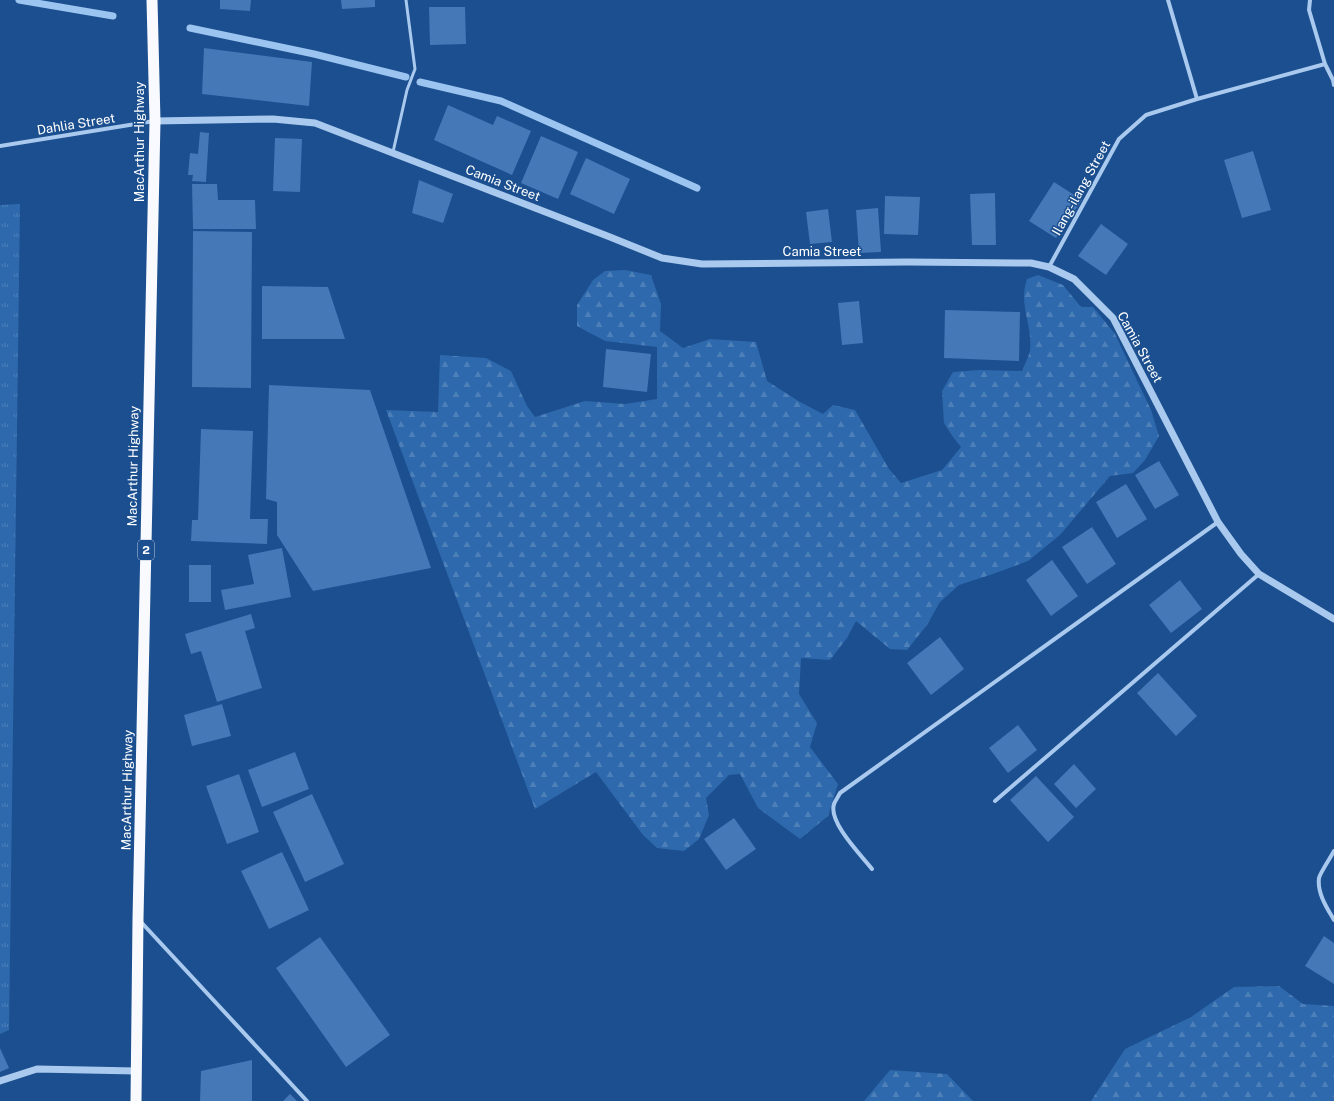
<svg xmlns="http://www.w3.org/2000/svg" width="1334" height="1101" viewBox="0 0 1334 1101" font-family="'Public Sans',sans-serif">
<defs>
<pattern id="grass-tufts" width="24" height="20" patternUnits="userSpaceOnUse"><rect width="24" height="20" fill="#2e69ad"/><path d="M3 7l-1-3M5 7V3M7 7l1-3M15 17l-1-3M17 17v-4M19 17l1-3" fill="none" stroke="#4d80b9"/></pattern>
<pattern id="forest-firs" width="22" height="20" patternUnits="userSpaceOnUse"><rect width="22" height="20" fill="#2e69ad"/><path d="M5 1l3.5 6h-7zM16 11l3.5 6h-7z" fill="#4d80b9"/></pattern>
</defs>
<rect width="100%" height="100%" fill="#1b4f8f"/>
<path fill="url(#grass-tufts)" d="M20 204 9 1030 0 1034V205Z"/>
<path fill="url(#forest-firs)" d="M625 270 651 275 661 304 660 331 683 348 710 339 756 342 767 381 800 402 823 414 833 405 855 410 889 469 901 483 942 470 961 447 953 437 944 423 942 391 953 372 979 370 1022 371C1024 365 1029 357 1030 350 1033 325 1018 306 1027 279L1038 275 1063 285 1081 307H1093L1115 334 1151 410 1159 436 1145 460 1133 473 1110 476 1060 535 1028 561 993 574 959 585 940 602 927 625 907 650 890 649 856 621 847 638 830 660 801 658 799 694 817 723 810 747 838 784 828 816 800 839 758 808 740 774 729 775 706 798 709 815 699 839 684 851 657 848 643 835 596 772 535 809 386 410 438 412 440 355 486 358 511 371 527 406 535 417 585 401 625 404 657 399V347L605 341 577 326V305L593 280 605 271Z
M1279 986 1303 1004 1334 1006V1101H1091L1125 1049 1191 1017 1234 987Z
M890 1070 947 1074 973 1101H864Z"/>
<g fill="none" stroke-linecap="round" stroke-linejoin="round">
<path stroke="#9cc4f0" stroke-width="7" d="M19 0 113 16
M190 28 314 54 406 77
M420 82 501 101 697 188"/>
</g>
<path fill="#4478b7" d="M220 0H251L250 11 220 9Z
M341 0H375V7L342 9Z
M429 7H465L466 44 430 45Z
M204 48 312 62 309 106 202 94Z
M448 105 493 125 497 116 531 131 512 175 434 140Z
M200 132 209 133 206 182 192 181 193 175H188L190 153 198 154Z
M541 136 578 152 558 199 521 183Z
M275 138 302 139 300 192 273 191Z
M1253 151 1271 210 1242 218 1224 160Z
M586 158 630 179 614 214 570 194Z
M419 180 453 194 443 223 412 213Z
M1054 182 1082 200 1056 238 1029 221Z
M192 184H217L218 200H255L256 229H193Z
M995 193 996 245H972L970 194Z
M885 196 920 197 918 235 884 234Z
M878 208 881 252 859 253 856 210Z
M828 209 832 242 810 244 806 212Z
M1101 224 1128 244 1106 275 1078 256Z
M193 231 252 232 251 388 192 387Z
M262 286 328 287 345 339H262Z
M859 301 863 343 842 345 838 303Z
M945 310 1020 312 1019 361 944 358Z
M606 349 651 354 647 392 603 387Z
M269 385 370 390 431 568 313 591 277 535V502L266 499Z
M201 429 253 431 250 519H268L267 544 191 541 192 520H198Z
M1159 461 1179 495 1155 509 1135 475Z
M1126 484 1147 519 1117 538 1096 502Z
M1092 527 1116 564 1087 584 1062 547Z
M282 548 291 597 225 610 221 590 254 584 248 555Z
M1052 560 1078 596 1051 616 1026 580Z
M189 565H211V602H189Z
M1180 580 1202 609 1171 633 1149 605Z
M251 614 255 628 245 631 262 688 217 702 201 651 191 654 185 634Z
M940 637 964 669 931 695 907 663Z
M1158 673 1197 716 1176 736 1137 693Z
M222 704 231 736 192 746 184 715Z
M1018 725 1037 750 1008 773 989 748Z
M295 752 309 789 262 807 248 770Z
M1074 764 1096 789 1076 808 1054 784Z
M239 774 259 832 227 844 206 786Z
M1036 776 1074 817 1048 842 1010 800Z
M312 794 344 864 305 882 273 812Z
M734 818 756 849 726 870 704 839Z
M282 852 309 910 269 929 241 871Z
M1324 936 1334 943V984L1305 966Z
M320 937 390 1035 346 1067 276 968Z
M0 1048 9 1068 0 1072Z
M252 1060V1101H200L201 1071Z
M290 1094 297 1101H283Z"/>
<g fill="none" stroke-linecap="round" stroke-linejoin="round">
<path stroke="#a9c9ee" stroke-width="3" d="M393 152 407 90 415 69 406 0"/>
<path stroke="#a9c9ee" stroke-width="4" d="M1325 64 1333 80 1334 85
M1197 99 1325 64 1309 10 1310 0
M0 146 154 121
M1049 267 1119 139 1146 115 1197 99 1168 0
M995 801 1259 574
M1334 851C1331 857 1320 873 1319 878 1317 893 1327 908 1334 920
M872 869C861 855 828 822 834 804 835 801 838 797 840 793L1218 522
M141 922 307 1101"/>
<path stroke="#a9c9ee" stroke-width="7" d="M155 121 273 119 315 123 610 237 662 258 702 264 907 262 1031 263 1049 267 1074 279 1113 318 1218 522 1241 554 1259 574 1334 619
M0 1081 37 1069 136 1071"/>
<path stroke="#f8faff" stroke-width="11" d="M136 1101 138 919 155 121 152 0"/>
</g>
<g text-anchor="middle" dominant-baseline="central" stroke-width="3" stroke-linejoin="round" paint-order="stroke">
<rect fill="#1b4f8f" stroke="#bbcadd" stroke-width="1" x="138" y="540" width="16" height="20" rx="3"/>
<g font-size="12" font-weight="bold" fill="#fff">
<text x="146" y="550">2</text>
</g>
<g font-size="13" fill="#fff" stroke="#1b4f8f">
<text transform="translate(76 124) rotate(-9)">Dahlia Street</text>
<text transform="translate(139 142) rotate(-90)">MacArthur Highway</text>
<text transform="translate(503 183) rotate(21)">Camia Street</text>
<text transform="translate(1081 188) rotate(-61)">Ilang-ilang Street</text>
<text x="822" y="251">Camia Street</text>
<text transform="translate(1140 347) rotate(61)">Camia Street</text>
<text transform="translate(133 466) rotate(-89)">MacArthur Highway</text>
<text transform="translate(127 790) rotate(-89)">MacArthur Highway</text>
</g>
</g>
</svg>
